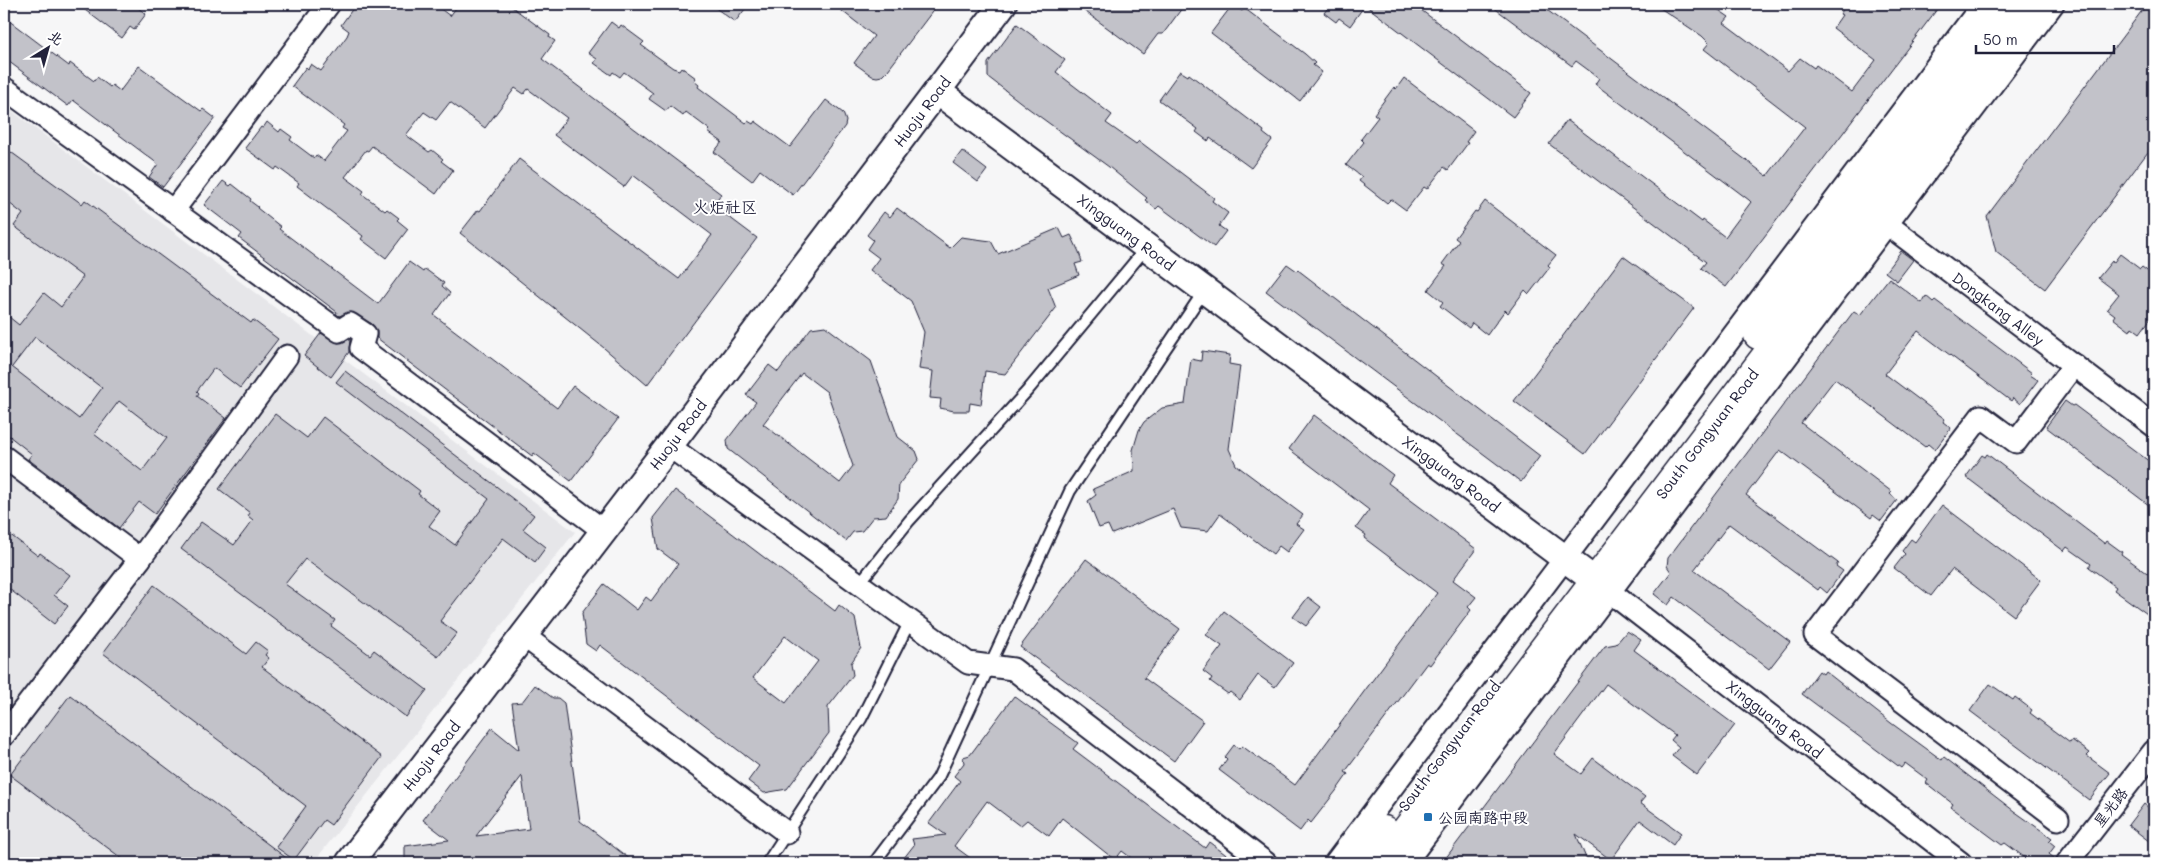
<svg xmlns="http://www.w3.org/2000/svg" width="2158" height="867" viewBox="0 0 2158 867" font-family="Mali,'LXGW WenKai TC',sans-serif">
<rect width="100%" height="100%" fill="#f6f6f7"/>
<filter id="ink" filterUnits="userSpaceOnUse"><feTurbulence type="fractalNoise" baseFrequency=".02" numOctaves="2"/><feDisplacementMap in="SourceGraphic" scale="10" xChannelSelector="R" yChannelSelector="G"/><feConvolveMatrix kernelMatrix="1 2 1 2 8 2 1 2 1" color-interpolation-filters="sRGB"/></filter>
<g filter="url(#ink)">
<path fill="#e6e6e9" d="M4 105 575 532 313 863H4Z"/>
<path fill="#c2c2c9" stroke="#22223b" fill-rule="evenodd" d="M77 4H133L146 14 134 30 130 27 122 38Z
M356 4H434L450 16 459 4H508L550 35 549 37 555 41 542 59 721 194 713 205 757 238 647 385 604 348 460 233 478 210 480 211 519 159 679 279 712 235 633 175 624 187 554 135 567 118 528 89 524 94 515 88 485 128 450 102 436 120 424 112 406 135 429 152 432 150 443 159 441 161 453 170 436 194 372 146 368 151 366 150 345 177 364 191 362 194 385 211 387 209 399 218 397 220 408 229 386 258 361 239 363 236 297 186 299 183 277 167 275 170 245 148 261 127 263 128 267 122 279 132 281 129 292 137 290 140 314 158 316 155 324 161 347 131 342 128 344 125 292 86 306 67 308 69 311 64 321 71 347 36 349 31 341 25Z
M710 4H749L735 22Z
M833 4H884L893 11 898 4H938L888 70 882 76 877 77 872 76 854 63 874 36Z
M1075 4H1185L1163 34H1158L1143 54Z
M1233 4 1242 11 1244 8 1305 54 1315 63 1313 65 1322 72 1300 101 1211 33Z
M1320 4H1413L1531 93 1513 117 1365 5 1350 26 1339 18 1336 22 1324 13 1327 9Z
M1489 4H1539L1767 176 1805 127 1704 49 1709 43 1702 36 1654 4H1710L1729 17 1724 23 1788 71 1800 58 1814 68 1816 65 1852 92 1876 60 1833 28 1842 15 1840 14 1847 4H1941L1726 287 1701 268 1706 262 1549 144 1567 120 1702 222 1703 220 1725 237 1751 202 1749 200 1595 84 1599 78 1576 61 1572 66Z
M2147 4H2154V144L2045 289 1996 252 1987 216Z
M4 17 69 66 70 63 94 81 97 77 110 87 112 85 120 91 139 66 201 111 203 109 215 118 163 187 149 177 158 164 73 100 68 106 4 58Z
M611 22 619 28 621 25 644 42 641 45 673 68 679 70 681 67 696 78 694 81 699 85 698 87 746 123 748 121 753 124 755 121 790 147 826 100 843 113 846 121 845 126 793 195 760 170 752 181 714 152 722 142 708 132 710 130 686 112 683 116 670 106 666 111 649 99 653 93 624 72 620 77 613 72 611 75 594 63 597 59 588 53Z
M1017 24 1065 60 1056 72 1112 115 1106 123 1136 144 1139 141 1214 198 1212 201 1228 213 1219 226 1226 231 1214 247 1159 206 1156 209 1145 200 1147 198 1109 167 1028 108 988 77V63Z
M1180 71 1188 76 1189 74 1264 131 1263 133 1272 140 1251 168 1210 138 1208 141 1196 132 1198 129 1159 100Z
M1404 78 1474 131 1466 142 1468 143 1448 170 1444 167 1427 189 1424 187 1406 210 1391 199 1387 203 1359 181 1362 177 1346 165 1364 142 1361 139 1378 117 1374 114 1394 87 1396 89Z
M4 147 82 204 85 200 251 323 253 320 278 339 240 388 214 368 197 391 199 393 197 396 226 418 155 514 139 502 119 528 28 459 32 454 4 432V313L19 325 44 293 61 307 83 277 14 226 23 214 4 199ZM35 337 102 388 79 419 12 367ZM119 401 167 438 142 471 94 434Z
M962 151 987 170 978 182 953 163Z
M223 181 230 186 232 184 251 199 250 201 258 207 257 208 281 227 279 229 378 304 409 262 423 272 425 269 444 283 442 286 450 293 434 315 557 408 573 386 618 419 571 481 534 453 532 456 377 338V330L372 324 351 312 339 316 336 314 337 312 239 238 242 234 204 205Z
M1485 201 1556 255 1548 265 1550 267 1529 294 1525 290 1508 313 1505 310 1487 335 1472 323 1469 328 1448 312 1440 306 1443 302 1428 290 1446 266 1442 264 1459 241 1455 238 1475 211 1477 212Z
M897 208 950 248 961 237 991 241 998 254 1059 228 1064 238 1071 235 1079 252 1082 262 1075 264 1079 275 1048 288 1056 308 1005 374 985 371 981 405 970 403 969 411H954L940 408 941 399 930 398 933 371 919 369 924 332 911 301 870 270 879 258 867 249 873 240 867 235 884 212 890 217Z
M1901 251 1913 260 1897 281 1885 272Z
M2120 254 2140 269 2142 267 2154 276V314L2140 333 2132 327 2130 331 2113 318 2115 315 2107 309 2119 294 2098 278 2112 261 2114 262Z
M1623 256 1694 308 1585 454 1514 401Z
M1287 264 1297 271 1298 270 1540 456 1521 482 1266 291Z
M1889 278 1922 303 1926 296 1933 302 1935 300 2032 373 2030 375 2038 380 2020 404 2013 398 2011 401 1918 331 1885 374 1945 419 1943 422 1951 428 1935 450 1928 444 1925 447 1835 379 1801 423 1892 492 1890 494 1897 500 1881 521 1873 515 1871 518 1780 450 1746 495 1838 563 1836 566 1843 571 1827 593 1820 587 1818 590 1729 524 1694 570 1790 642 1769 669 1674 597 1668 605 1654 594 1671 572 1667 566 1668 558 1854 311 1860 315Z
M825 326 871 361 898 437 916 451 919 459 899 484 898 499 886 516 873 517 862 531 853 532 846 541 728 449 727 440 756 402 746 395 769 365 778 372 811 328ZM802 373 827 392 853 466 840 483 763 424Z
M321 333 338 343 350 339 349 352 331 377 304 356Z
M1202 351 1230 355 1229 364 1240 366 1229 449 1236 465 1303 515 1296 524 1304 529 1287 552 1279 546 1273 554 1220 514 1208 531 1181 528 1173 509 1112 534 1108 525 1099 528 1088 501 1096 495 1093 489 1134 471 1133 450 1139 430 1144 422 1162 408 1185 404 1191 359 1201 361Z
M345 371 534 515 523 529 546 547 535 562 503 538 440 621 457 633 438 657 305 559 285 584 335 620 331 626 370 655 374 650 427 690 406 717 181 549 201 522 234 545 253 520 248 516 250 513 219 489 275 414 307 438 323 417 420 491 418 494 440 511 429 526 455 545 489 499 336 382Z
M2065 401 2072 406 2074 405 2154 465V509L2046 427Z
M1314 415 1393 475 1388 483 1476 549 1453 580 1476 597 1468 607 1471 610 1430 665 1427 663 1345 772 1348 774 1336 791 1311 823 1308 820 1300 831 1219 770 1227 759 1225 757 1234 745 1239 749 1242 746 1295 785 1437 593 1364 538 1366 535 1356 528 1369 510 1289 449Z
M1987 454 2100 540 2105 544 2107 541 2122 552 2121 554 2154 578V619L2114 590 2116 587 2089 567 2091 564 2067 547 2064 551 1966 477 1982 455 1985 457Z
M675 490 835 611 839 605 855 618 861 648 851 663 853 675 828 707 829 733 787 789 764 793 748 781 759 766 600 645 596 651 586 644 582 613 604 584 637 610 646 597 651 601 678 564 658 549 653 518ZM785 636 818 661 786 703 753 678Z
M1942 505 2041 580 2014 616 1952 569 1931 596 1894 568 1905 554 1902 551 1911 539 1915 542Z
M4 530 38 556 40 553 70 575 54 595 68 606 54 624 4 585Z
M1086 559 1180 629 1144 678 1203 721 1174 761 1020 647Z
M154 585 246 654 256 642 268 651 265 655 269 658 262 667 382 757 331 825 324 820 294 860 276 847 306 806 103 653Z
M1308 597 1321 607 1306 626 1293 617Z
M1224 611 1293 663 1275 687 1258 675 1240 700 1230 692 1228 694 1210 681 1212 678 1203 671 1222 646 1206 635Z
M1627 631 1641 640 1634 650 1735 725 1697 775 1672 756 1679 747 1671 740 1675 735 1606 684 1554 754 1581 774 1593 758 1645 797 1640 803 1681 833 1673 845 1640 820 1611 860 1576 834 1588 863H1442L1605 646 1616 644Z
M1819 671 1823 674 1825 671 1891 723 1942 760 1944 757 2014 811 2052 838 2049 841 2055 846 2049 854 2055 859V863H2032L2005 843 2002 845 1951 807 1953 804 1926 783 1928 780 1905 763 1901 768 1802 694Z
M1990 684 2013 700 2015 697 2032 710 2030 713 2070 743 2072 740 2090 753 2087 756 2110 773 2089 800 1970 711Z
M535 685 553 698H558L564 703 580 821 635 863H405V846L449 840 423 820 492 728 519 750 512 703 522 702ZM522 776 529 829 476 836Z
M70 695 293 863H128L10 775Z
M1014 696 1078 743 1073 749 1205 848 1209 842 1237 863H1138L1122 851 1115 860 1062 818 1049 836 1027 820 1020 826 987 801 954 846 977 863H900L914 845 912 839 946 835 929 823 960 781 954 776 964 763 963 757 970 755Z
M2144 804 2154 812V845L2128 825Z"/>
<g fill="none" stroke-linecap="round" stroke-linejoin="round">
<defs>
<path id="service" d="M859 584 909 521 1028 390 1146 248
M767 863 861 719 910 621
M874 863 938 778 1070 491 1204 291"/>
<g id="minor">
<path d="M4 88 339 331 350 324 365 334 361 348 604 531"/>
<path d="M173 211 329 4"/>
<path id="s1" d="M1875 215 2154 426"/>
<path d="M669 446 968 663 1013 669 1266 863"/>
<path d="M4 457 140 559"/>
<path id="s2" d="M1610 592 1961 863"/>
<path d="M524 636 787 833"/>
<path d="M4 735 140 559 287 356"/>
<path d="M2058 819 1815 635 1981 416 2016 442 2074 365"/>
<path d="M1335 863 1983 4"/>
<path d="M1405 863 2053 4"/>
<path d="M2067 863 2154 751"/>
</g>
<g id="tertiary">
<path id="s3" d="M937 91 1610 592"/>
<path id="s4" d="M349 863 669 446 1003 4"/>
</g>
<g id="secondary">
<path d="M1758 335 2006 4"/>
<path d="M1359 863 1384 830"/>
<path id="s5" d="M1381 863 2033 4"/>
</g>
</defs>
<use href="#service" stroke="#22223b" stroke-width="14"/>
<use href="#minor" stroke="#22223b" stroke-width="25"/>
<use href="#tertiary" stroke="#22223b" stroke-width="30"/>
<use href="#secondary" stroke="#22223b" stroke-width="31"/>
<use href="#service" stroke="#fff" stroke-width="10"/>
<use href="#minor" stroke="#fff" stroke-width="21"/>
<use href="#tertiary" stroke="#fff" stroke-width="26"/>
<use href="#secondary" stroke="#fff" stroke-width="28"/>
</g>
</g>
<rect fill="#1f6fb2" stroke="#fff" stroke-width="2" x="1423" y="812" width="10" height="10" rx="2.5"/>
<g text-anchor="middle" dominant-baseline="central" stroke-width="4" stroke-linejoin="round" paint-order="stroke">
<g font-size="15" fill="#22223b" stroke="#fff">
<text stroke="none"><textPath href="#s4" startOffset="945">Huoju Road</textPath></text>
<text stroke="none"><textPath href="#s3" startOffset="236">Xingguang Road</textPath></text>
<text stroke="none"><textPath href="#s1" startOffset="155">Dongkang Alley</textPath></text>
<text stroke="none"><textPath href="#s4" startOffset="540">Huoju Road</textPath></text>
<text stroke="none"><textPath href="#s5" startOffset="539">South Gongyuan Road</textPath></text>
<text stroke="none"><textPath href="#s3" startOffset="641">Xingguang Road</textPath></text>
<text stroke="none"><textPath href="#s2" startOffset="208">Xingguang Road</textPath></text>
<text transform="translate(1449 746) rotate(-53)">South Gongyuan Road</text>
<text stroke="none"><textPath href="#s4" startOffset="135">Huoju Road</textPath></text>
<text transform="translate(2110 807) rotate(-52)">星光路</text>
</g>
<g font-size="15" fill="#22223b" stroke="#fff" text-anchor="start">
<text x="1438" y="817">公园南路中段</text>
</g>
<g font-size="16" fill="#22223b" stroke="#fff">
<text x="725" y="206">火炬社区</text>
</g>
</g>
<rect width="2158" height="867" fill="none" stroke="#fff" stroke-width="20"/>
<rect x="10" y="10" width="2138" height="847" fill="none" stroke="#22223b" stroke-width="2" filter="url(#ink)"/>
<g transform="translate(48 48) rotate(37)" stroke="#ffffff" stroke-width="4" paint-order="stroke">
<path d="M0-4L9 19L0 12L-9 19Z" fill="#22223b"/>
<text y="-8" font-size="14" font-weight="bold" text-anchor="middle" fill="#22223b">北</text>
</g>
<path d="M1976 45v8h138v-8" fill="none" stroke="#22223b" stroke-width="2.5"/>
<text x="1983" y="45" font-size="15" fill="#22223b" stroke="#ffffff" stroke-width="4" paint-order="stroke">50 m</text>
</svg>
